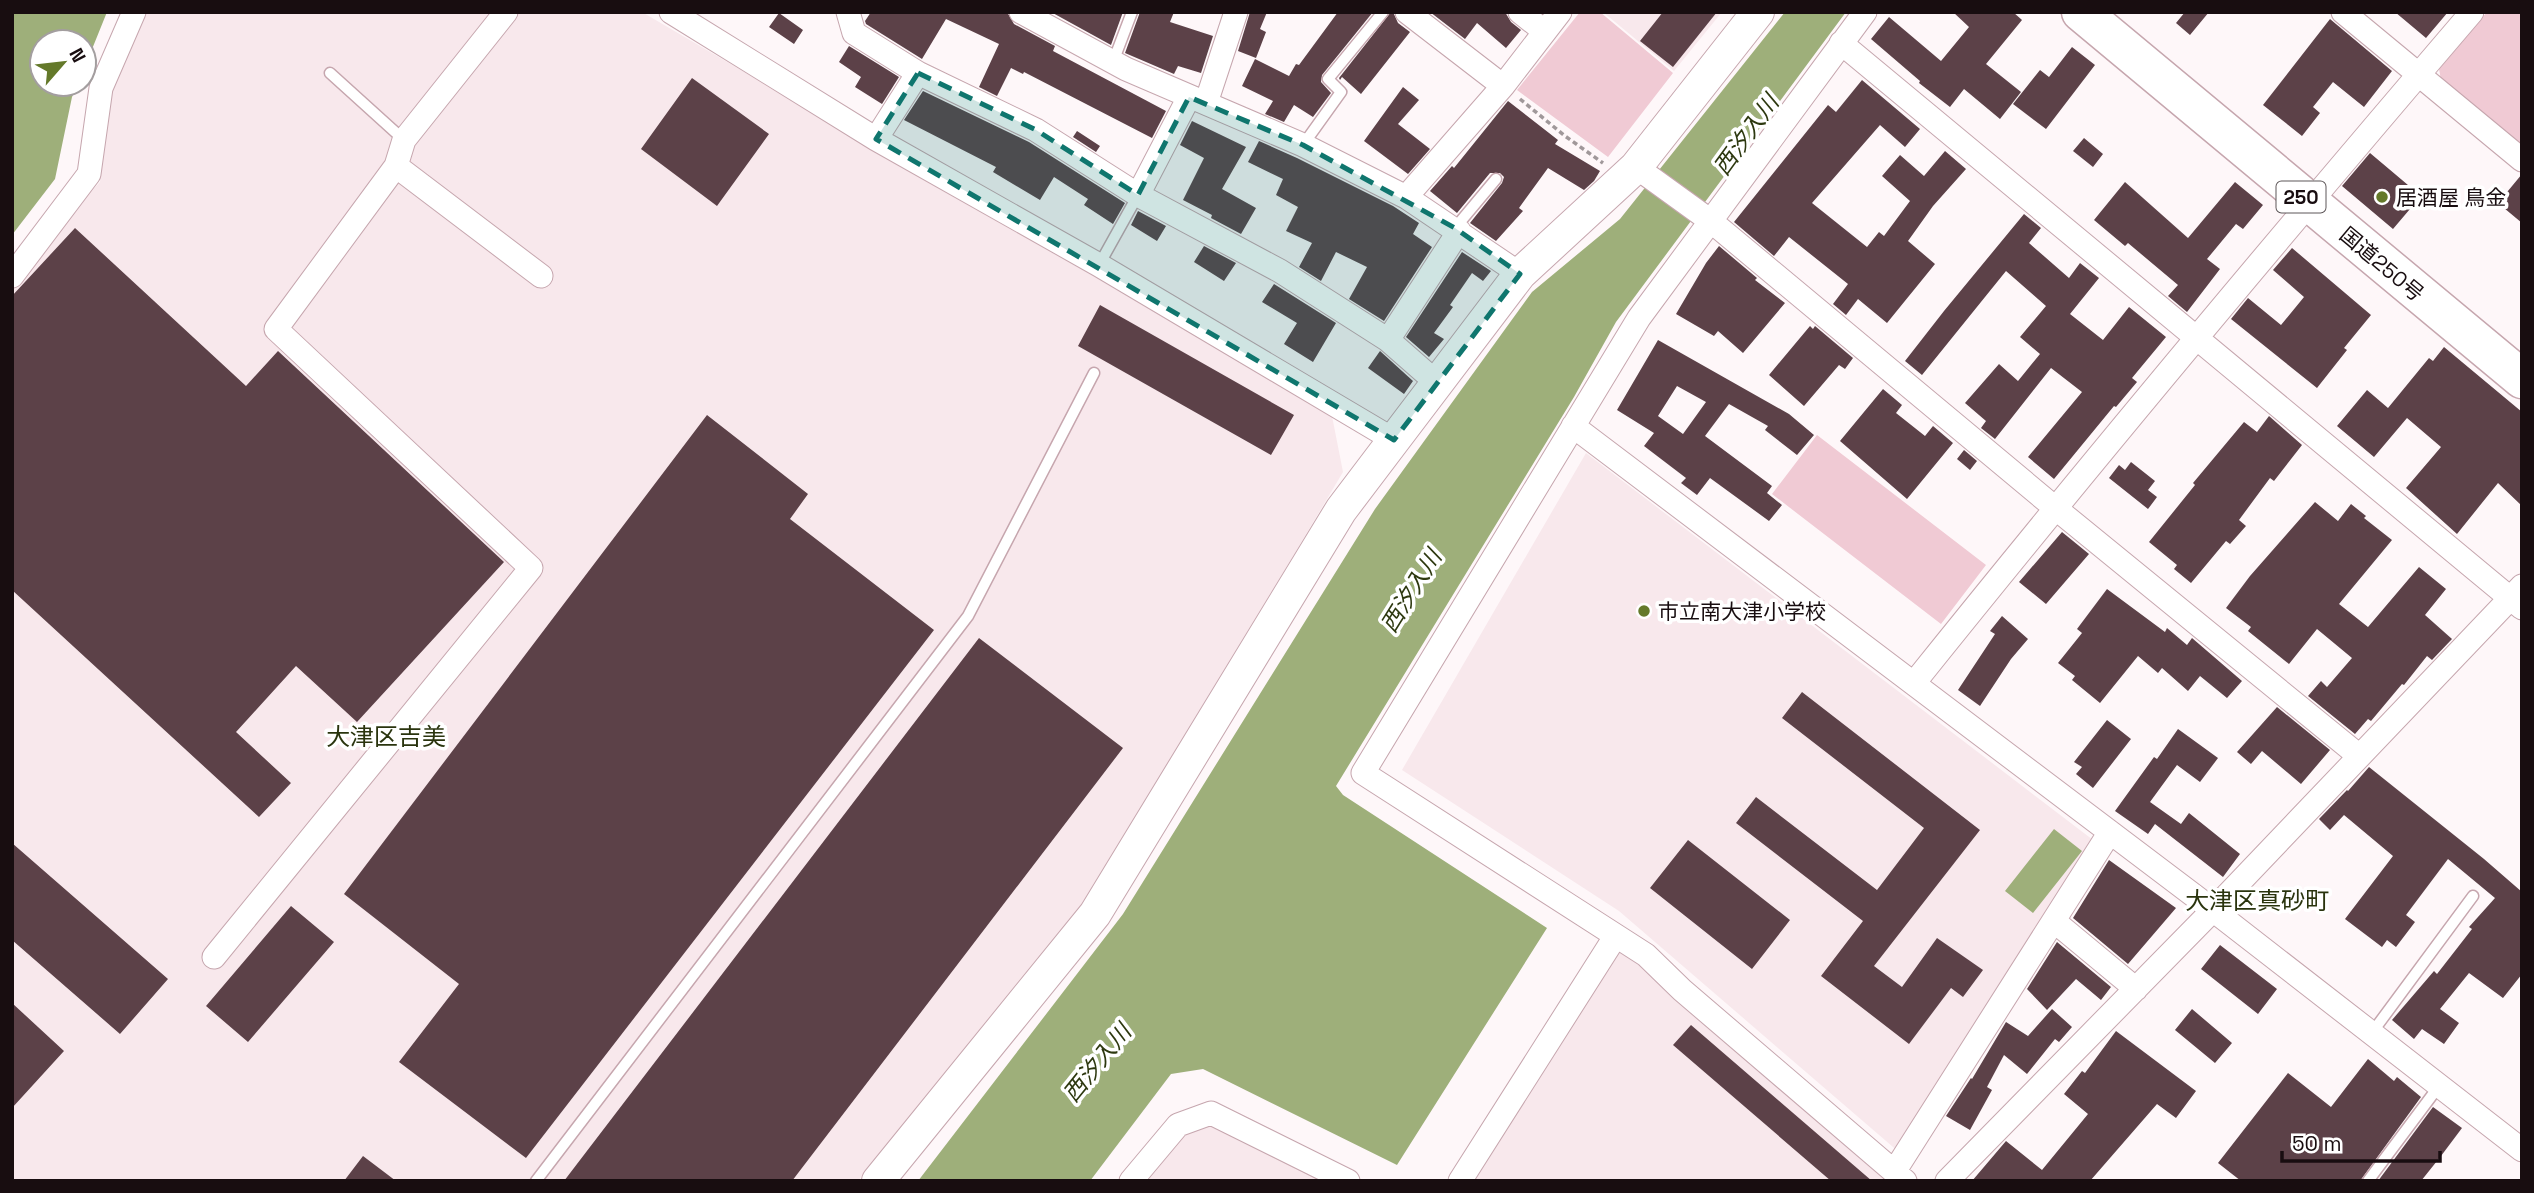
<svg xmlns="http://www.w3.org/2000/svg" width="2534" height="1193" viewBox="0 0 2534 1193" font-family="'Space Grotesk','Noto Sans JP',sans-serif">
<rect width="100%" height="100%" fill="#fef7f9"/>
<path fill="#f8e8ec" d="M146 12H642L1332 416 1343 472 1096 888 858 1181H12V276L100 182 108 92Z
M1603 12H1722L1674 71Z
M1586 453 2097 843 1900 1153 1619 911 1402 770Z
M1618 952 1637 954 1891 1181H1470Z
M1209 1122 1328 1181H1139L1180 1133Z"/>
<path fill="#f0cad4" d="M1580 12H1600L1673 73 1608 157 1517 90Z
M2487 12H2522V146L2441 80 2439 69Z
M1817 435 1986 565 1941 624 1772 494Z"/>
<path fill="#9eaf7a" d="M12 12H107L84 69V42H42V84H78L72 97 55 179 12 235Z
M1785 12H1846L1616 322 1574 397 1336 786 1343 795 1547 928 1397 1165 1203 1069 1171 1074 1090 1181H918L1123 914 1375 509 1532 292 1620 219Z
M2054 829 2082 851 2033 913 2005 891Z"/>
<path fill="#5c4148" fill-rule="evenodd" d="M871 12H1007L1014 24 1055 46 1053 51 1166 111 1152 138 1024 72 1023 74 1011 68 997 96 979 87 999 44 946 19 922 59 866 24 865 21Z
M1051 12H1123L1111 45Z
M1140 12H1174L1170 22 1213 36 1201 73 1178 66 1174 74 1125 53Z
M1250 12H1267L1260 29 1266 32 1256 58 1238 51Z
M1338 12H1373L1322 75 1321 82 1331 93 1313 117 1294 105 1284 122 1265 114 1273 101 1242 86 1255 59 1289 76 1296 64 1299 65Z
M1391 12H1393L1398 23 1410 32 1361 94 1342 77 1340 80 1339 78Z
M1430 12H1505L1511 22 1521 30 1506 48 1477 23 1465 39Z
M1663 12H1717L1673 67 1640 41Z
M1953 12H2013L2022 20 1986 64 2021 92 2000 119 1964 89 1950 107 1919 83 1920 81 1871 39 1889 17 1941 61 1969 27Z
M2185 12H2209L2190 35 2176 23Z
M2395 12H2448L2426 38Z
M779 13 803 30 794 44 769 27Z
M2330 19 2392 71 2364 107 2333 82 2313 107 2320 113 2302 136 2263 105Z
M849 46 899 77 882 104 855 87 861 77 839 62Z
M2072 47 2095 65 2046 129 2013 104 2040 70 2049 77Z
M692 78 769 134 717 206 641 149Z
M1862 80 1920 129 1905 147 1880 125 1812 203 1867 247 1879 232 1884 236 1910 201 1882 176 1900 155 1924 176 1945 151 1966 169 1933 206 1908 241 1935 264 1887 323 1858 299 1846 315 1833 304 1848 284 1789 237 1774 256 1734 222 1828 105 1836 112Z
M1403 87 1419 100 1398 124 1430 149 1408 174 1364 141Z
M923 91 1029 142 1125 203 1113 224 1084 205 1088 199 1054 177 1040 200 993 172 996 167 904 120Z
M1508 101 1558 140 1555 144 1600 171 1594 181 1584 190 1548 168 1519 208 1523 211 1496 241 1470 223 1502 183 1504 177 1500 173H1490L1457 213 1430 191 1452 166 1454 168Z
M1192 121 1246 147 1222 189 1256 208 1241 234 1211 218 1212 215 1183 200 1204 158 1180 145Z
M1077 131 1100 146 1096 152 1073 137Z
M2084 138 2103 154 2093 167 2073 151Z
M1259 141 1297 158 1393 206 1419 223 1413 234 1432 247 1384 321 1349 299 1367 267 1336 252 1321 281 1299 267 1312 243 1286 231 1298 207 1276 195 1283 179 1248 162Z
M2370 153 2421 196 2393 229 2342 186Z
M2522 174V223L2498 203Z
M2125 182 2188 238 2235 182 2263 205 2243 229 2236 224 2207 259 2220 269 2187 312 2168 296 2178 285 2128 243 2125 246 2094 220Z
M1138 211 1166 226 1157 241 1131 225Z
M2024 214 2041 228 2029 243 2069 278 2080 263 2099 278 2070 314 2103 340 2129 307 2166 337 2132 378 2137 382 2116 407 2114 406 2054 479 2028 457 2082 392 2051 368 1995 439 1981 428 1986 421 1965 403 1999 364 2018 381 2040 354 2020 337 2046 306 2006 271 1922 375 1905 361 1944 311Z
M75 228 246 386 278 351 504 562 357 722 296 666 236 732 291 783 259 817 12 590V296Z
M1204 246 1236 263 1224 281 1194 262Z
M1719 246 1757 278 1755 280 1785 303 1743 353 1718 331 1714 336 1676 314 1706 263Z
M2292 248 2371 315 2344 348 2347 350 2317 388 2231 319 2248 298 2281 325 2304 297 2273 270Z
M1462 252 1491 271 1483 281 1472 273 1450 305 1453 307 1434 333 1444 339 1429 357 1406 337Z
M1274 284 1336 323 1313 362 1284 344 1297 323 1262 302Z
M1100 305 1294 415 1271 455 1078 346Z
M1810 326 1813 329 1815 326 1853 358 1845 369 1839 365 1804 406 1769 375Z
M1658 340 1789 414 1814 435 1797 455 1765 430 1768 426 1729 404 1705 436 1772 486 1767 493 1782 505 1769 521 1710 478 1697 495 1681 483 1686 478 1644 446 1654 433 1617 410ZM1677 386 1706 402 1683 434 1658 416Z
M2444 347 2522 412V506L2498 483 2457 534 2406 488 2441 447 2407 418 2374 457 2337 426 2367 390 2388 408 2429 358 2433 361Z
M1380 351 1413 381 1404 394 1368 368Z
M1883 389 1902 405 1896 413 1925 436 1933 426 1953 443 1907 499 1840 441Z
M707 415 808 494 790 519 934 630 526 1158 399 1062 459 984 344 894Z
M2269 416 2302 445 2274 481 2270 478 2239 520 2246 526 2230 544 2226 541 2191 583 2174 569 2177 565 2149 542 2195 485 2193 483 2244 422 2257 432Z
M1964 450 1977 461 1970 470 1957 459Z
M2131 462 2155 481 2148 490 2157 497 2148 509 2109 478 2119 465 2125 470Z
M2315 502 2338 521 2351 504 2366 516 2364 518 2392 540 2339 604 2368 627 2419 567 2446 589 2425 615 2452 639 2432 660 2427 656 2404 685 2402 684 2371 721 2368 719 2355 734 2308 696 2321 681 2327 687 2352 658 2317 629 2289 664 2248 631 2251 627 2226 608 2250 576Z
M2062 532 2089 554 2046 604 2019 582Z
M2107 589 2165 632 2167 628 2187 645 2192 638 2242 681 2227 698 2200 676 2188 691 2162 668 2158 673 2138 656 2100 703 2072 680 2075 676 2058 663 2082 633 2077 629Z
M2002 616 2028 639 2011 659 1980 706 1958 690 1995 634 1990 631Z
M979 638 1123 748 792 1181H564Z
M1802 692 1980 830 1874 966 1902 987 1937 938 1983 970 1963 997 1951 988 1909 1044 1821 976 1863 921 1736 823 1756 797 1877 890 1924 828 1782 718Z
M2277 707 2330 750 2301 784 2262 751 2251 764 2237 752Z
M2107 720 2131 739 2093 788 2076 774 2082 767 2074 762Z
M2178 729 2218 758 2200 782 2177 765 2150 802 2181 824 2189 813 2240 854 2223 877 2155 824 2148 834 2115 811 2154 757 2157 759Z
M2369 767 2484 859 2522 892V974L2503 998 2469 973 2440 1009 2459 1023 2444 1044 2422 1029 2414 1039 2392 1020 2434 971 2437 974 2472 929 2469 927 2495 898 2448 859 2406 915 2415 922 2396 947 2387 940 2382 947 2345 919 2393 856 2344 815 2330 830 2319 819 2347 790 2348 791Z
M1688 840 1790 920 1752 969 1650 888Z
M12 843 168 979 120 1034 12 940Z
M2109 860 2176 908 2128 964 2073 918Z
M291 906 334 942 248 1042 206 1006Z
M2057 942 2111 987 2101 1000 2076 979 2047 1010 2027 989Z
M2220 945 2277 989 2258 1014 2201 969Z
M12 1003 64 1051 12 1108Z
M2052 1009 2072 1027 2059 1042 2055 1039 2027 1074 2004 1055 1987 1087 1992 1090 1970 1130 1946 1116 1971 1078 1972 1079 2006 1022 2028 1036Z
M2192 1009 2232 1043 2215 1063 2175 1030Z
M1691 1025 1872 1181H1831L1673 1045Z
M2116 1031 2196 1091 2176 1118 2157 1104 2090 1181H1972L2006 1141 2042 1170 2088 1114 2064 1094 2082 1071 2085 1073Z
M2368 1059 2394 1081 2397 1077 2421 1097 2360 1181H2241L2218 1163 2288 1073 2331 1107Z
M2433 1107 2462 1128 2441 1156 2421 1181H2378Z
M363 1156 396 1181H344Z"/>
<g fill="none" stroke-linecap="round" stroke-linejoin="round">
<defs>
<path id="lane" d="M1113 62 1132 12
M330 73 404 140
M1303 145 1341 92 1328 79 1383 12
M1455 228 1496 179
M1099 265 1138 195
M2371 1034 2473 896
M536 1181 968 616 1094 373
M2368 1181 2439 1086"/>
<path id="street" d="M671 12 876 139 1099 265 1394 440
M848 12 854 33 918 73 1036 130 1138 195 1280 271 1388 340 1437 383
M1021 12 1126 69 1303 145 1406 197 1520 274
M1407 12 1503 86
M1520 12 1544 31
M1865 12 1639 318 1363 773 1646 955 1682 990 1905 1181
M2343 12 2522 160
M1841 43 2522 608
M1206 103 1236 12
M876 139 918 73
M396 166 541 276
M1636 167 1712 222 2054 507 2358 755
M1138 195 1189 97
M1406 197 1503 86 1560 12
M12 276 89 174 101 88 134 12
M1388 340 1459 231
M1573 426 2213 910 2522 1150
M1914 683C2096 456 2283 233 2472 12
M2054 921 2136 989
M214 957 531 568 276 329 396 166 404 140 506 12
M1894 1172 2110 832
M1131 1181 1178 1125 1211 1113 1348 1181
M1460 1181 1615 937
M1947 1181 2213 910 2522 586"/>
<path id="secondary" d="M878 1181 1095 914 1341 510 1394 440 1520 274 1636 167 1758 12"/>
<path id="highway" d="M2081 12 2522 379"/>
</defs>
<use href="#lane" stroke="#c6a6ae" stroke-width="13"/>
<use href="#street" stroke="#c6a6ae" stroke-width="25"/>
<use href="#secondary" stroke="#c6a6ae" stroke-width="34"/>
<use href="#highway" stroke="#c6a6ae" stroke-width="41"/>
<path stroke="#a0989a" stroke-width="3.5" stroke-dasharray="5 3.5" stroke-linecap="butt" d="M1520 99 1565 136 1603 163"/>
<use href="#lane" stroke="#fff" stroke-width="10"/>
<use href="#street" stroke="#fff" stroke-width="23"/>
<use href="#secondary" stroke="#fff" stroke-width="32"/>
<use href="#highway" stroke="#fff" stroke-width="38"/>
</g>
<path fill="#0f766e" fill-opacity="0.2" stroke="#0f766e" stroke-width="5" stroke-dasharray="14 9" stroke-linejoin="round" d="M918 73 1036 130 1138 195 1189 97 1303 145 1455 228 1520 274 1394 440 876 139Z"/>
<g fill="#64792a" stroke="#fff" stroke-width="2.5">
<circle cx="2382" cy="197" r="7"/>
<circle cx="1644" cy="611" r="7"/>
</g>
<g text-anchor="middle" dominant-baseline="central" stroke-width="7" stroke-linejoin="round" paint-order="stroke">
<rect fill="#fff" stroke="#5d5658" stroke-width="2" x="2276.5" y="181.5" width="49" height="31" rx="5"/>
<g font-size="19" font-weight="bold" fill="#180d10">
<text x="2301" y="197">250</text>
</g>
<g font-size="21" fill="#180d10" stroke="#fff" text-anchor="start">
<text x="2396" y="197">居酒屋 鳥金</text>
<text x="1658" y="611">市立南大津小学校</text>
</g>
<g font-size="21" fill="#180d10" stroke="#fff">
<text transform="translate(2382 264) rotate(40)">国道250号</text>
</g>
<g font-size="23" font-style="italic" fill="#2d380f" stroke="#fff">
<text transform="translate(1746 135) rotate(-54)">西汐入川</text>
<text transform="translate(1411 591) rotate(-58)">西汐入川</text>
<text transform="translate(1097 1063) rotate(-51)">西汐入川</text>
</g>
<g font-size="24" fill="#2a340e" stroke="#fff">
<text x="386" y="736">大津区吉美</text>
<text x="2257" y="900">大津区真砂町</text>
</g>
</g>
<rect width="2534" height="1193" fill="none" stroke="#180d10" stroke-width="28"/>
<g transform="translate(63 63) rotate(62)"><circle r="33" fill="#ffffff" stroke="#a39e9f" stroke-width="2"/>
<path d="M0-5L12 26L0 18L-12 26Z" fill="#64792a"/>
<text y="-10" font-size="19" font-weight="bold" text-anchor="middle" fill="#180d10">N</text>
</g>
<path d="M2282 1151v10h158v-10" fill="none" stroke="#180d10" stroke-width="3.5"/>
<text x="2292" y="1151" font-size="21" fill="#180d10" stroke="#ffffff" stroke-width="5" paint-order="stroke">50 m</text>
</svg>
